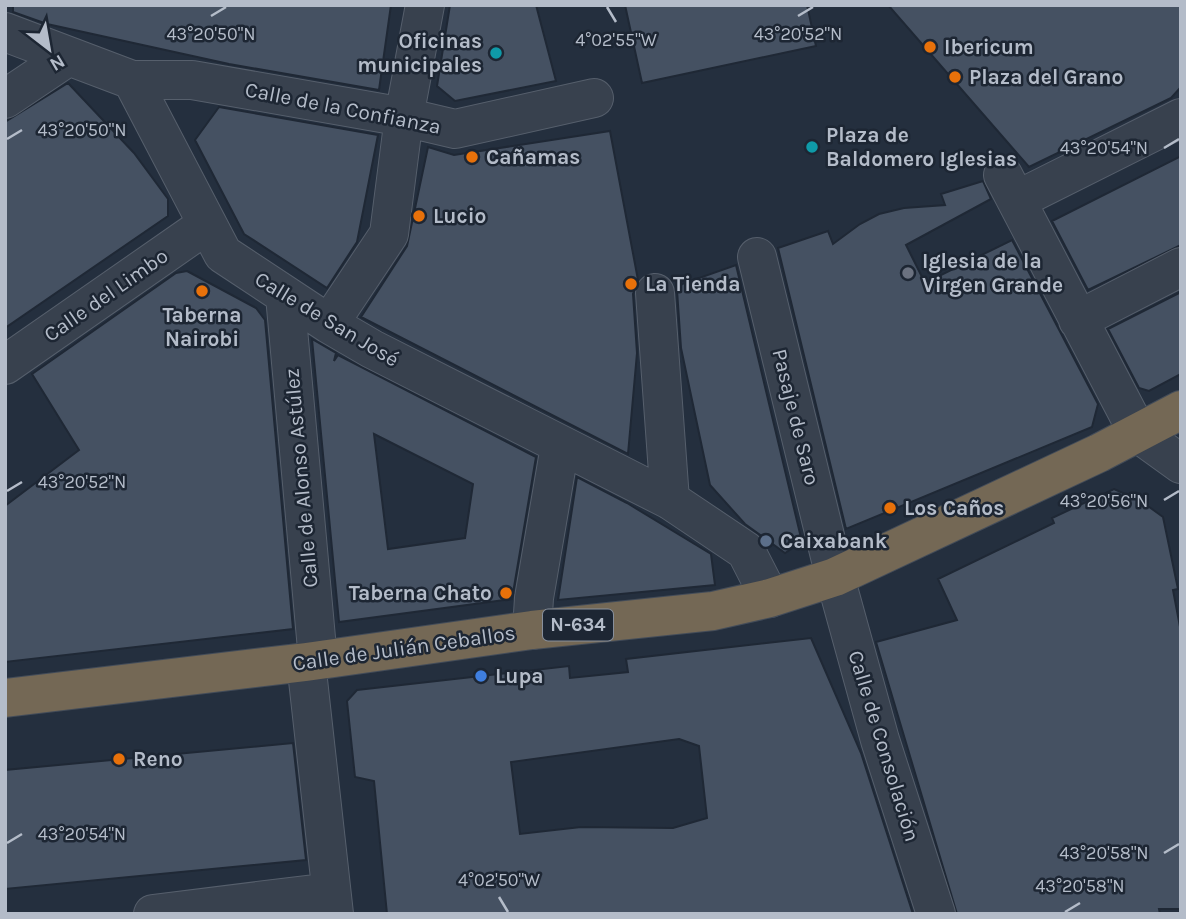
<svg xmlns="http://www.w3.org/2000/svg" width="1186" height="919" viewBox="0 0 1186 919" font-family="Karla,sans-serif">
<rect width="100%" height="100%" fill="#242f3e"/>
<path fill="#455162" stroke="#1f2835" stroke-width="2" fill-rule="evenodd" d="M13 5H391L379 90 229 64 47 24 13 12Z
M450 5H536L556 81 455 101 437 86Z
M625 5H807L816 46 642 83Z
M888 5H1181V87L1171 98 1029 167Z
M68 83 134 153 168 199V216L5 328V122Z
M219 107 378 135 357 242 327 288 244 234 195 140Z
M610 131 638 280 633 294 637 353 628 454 361 317 407 246 428 147 454 155Z
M1181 156V245L1088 290 1052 221Z
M983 181 991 199 906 245 925 283 1012 240 1098 404 1092 427 846 529 778 248 828 231 833 244 860 224 879 214 904 208 945 205 941 194Z
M736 265 802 542 785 553 745 524 710 485 681 348 677 290 682 284Z
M187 271 256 308 265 320 293 629 5 662V506L79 450 32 374 176 273Z
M1181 292V374L1149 391 1139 388 1108 329Z
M312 339 336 353 334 361 338 355 536 457 512 599 339 622ZM374 434 473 484 465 538 388 549Z
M577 477 627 503 711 554 715 585 558 600Z
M1114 489 1141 501 1163 517 1178 589 1173 590 1181 632V909H1159L1160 914H957L876 642 957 620 938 579 1054 523 1052 518Z
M811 638 861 753 913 914H387L374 781 355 777 347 701 357 690 569 666 570 678 628 672 626 659ZM679 739 699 746 707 818 673 828 581 827 520 834 511 762Z
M293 743 306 860 5 889V770Z"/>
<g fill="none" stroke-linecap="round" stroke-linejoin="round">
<defs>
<path id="minor" d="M5 32 132 80 223 254 329 324 372 349 670 500 746 551 770 598
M132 80H192L404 117 455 129 594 98
M5 99 66 58
M1003 175 1138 433 1181 464
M1017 200 1181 118
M757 257 835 577 880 740 936 914
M655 293 670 500
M285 296 318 660
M1078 320 1181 267
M329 324 389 234 404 117 425 5
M5 365 206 225
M532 630 534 598 560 446
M306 662 334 914
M153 914 331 892"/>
<path id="highway" d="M5 698 306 662 532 630 713 611 770 598 835 577 1099 453 1181 410"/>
</defs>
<use href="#minor" stroke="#565f6c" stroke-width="40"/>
<use href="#highway" stroke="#434c59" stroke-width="40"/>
<use href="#minor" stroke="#38414e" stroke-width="38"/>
<use href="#highway" stroke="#746855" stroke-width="38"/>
</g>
<path fill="none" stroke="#b4bcc9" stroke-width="2.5" d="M607 7 616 22M211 16 226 7M798 16 813 7M7 139 22 130M1164 148 1179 139M7 491 22 482M1164 500 1179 491M7 843 22 834M1164 853 1179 844M499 897 508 912M1065 912 1080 903"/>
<g fill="#e8710a" stroke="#1d2633" stroke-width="2.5">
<circle cx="930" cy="47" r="7"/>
<circle cx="955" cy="77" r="7"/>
<circle cx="472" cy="157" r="7"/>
<circle cx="419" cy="216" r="7"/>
<circle cx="631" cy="284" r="7"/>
<circle cx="202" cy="291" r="7"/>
<circle cx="890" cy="508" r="7"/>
<circle cx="506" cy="593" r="7"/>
<circle cx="119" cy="759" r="7"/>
</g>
<g fill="#0f9aa8" stroke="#1d2633" stroke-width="2.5">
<circle cx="496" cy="53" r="7"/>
<circle cx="812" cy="147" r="7"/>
</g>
<circle fill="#6b7280" stroke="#1d2633" stroke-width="2.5" cx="908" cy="273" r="7"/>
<circle fill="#5c6f8a" stroke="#1d2633" stroke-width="2.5" cx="766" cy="541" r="7"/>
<circle fill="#3f7fe0" stroke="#1d2633" stroke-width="2.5" cx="481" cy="676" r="7"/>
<g text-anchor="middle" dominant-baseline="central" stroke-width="5" stroke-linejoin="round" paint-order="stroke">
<rect fill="#1d2633" stroke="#878f9c" stroke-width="2" x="543" y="609.5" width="70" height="31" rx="5"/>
<g font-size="19" font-weight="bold" fill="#b4bcc9">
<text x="578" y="625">N-634</text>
</g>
<g font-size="21" font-weight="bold" fill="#b4bcc9" stroke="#1d2633" text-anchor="start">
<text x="482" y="41" text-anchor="end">Oficinas<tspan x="482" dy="24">municipales</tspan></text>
<text x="944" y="47">Ibericum</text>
<text x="969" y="77">Plaza del Grano</text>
<text x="826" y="135">Plaza de<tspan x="826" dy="24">Baldomero Iglesias</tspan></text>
<text x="486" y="157">Cañamas</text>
<text x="433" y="216">Lucio</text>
<text x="922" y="261">Iglesia de la<tspan x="922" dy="24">Virgen Grande</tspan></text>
<text x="645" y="284">La Tienda</text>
<text x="202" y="315" text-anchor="middle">Taberna<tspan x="202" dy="24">Nairobi</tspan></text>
<text x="904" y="508">Los Caños</text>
<text x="780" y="541">Caixabank</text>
<text x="492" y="593" text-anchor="end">Taberna Chato</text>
<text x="495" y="676">Lupa</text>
<text x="133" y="759">Reno</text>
</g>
<g font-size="21" fill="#b4bcc9" stroke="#1d2633">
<text transform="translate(343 108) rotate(11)">Calle de la Confianza</text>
<text transform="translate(106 295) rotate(-35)">Calle del Limbo</text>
<text transform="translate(327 319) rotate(31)">Calle de San José</text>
<text transform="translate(796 417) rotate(76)">Pasaje de Saro</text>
<text transform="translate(301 478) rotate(-95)">Calle de Alonso Astúlez</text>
<text transform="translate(404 648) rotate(-8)">Calle de Julián Ceballos</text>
<text transform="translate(884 746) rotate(73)">Calle de Consolación</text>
</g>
</g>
<g font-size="18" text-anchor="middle" fill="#b4bcc9" stroke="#1d2633" stroke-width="5" stroke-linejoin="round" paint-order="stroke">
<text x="211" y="40">43°20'50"N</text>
<text x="798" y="40">43°20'52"N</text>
<text x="616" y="46">4°02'55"W</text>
<text x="82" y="136">43°20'50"N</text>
<text x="1104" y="154">43°20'54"N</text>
<text x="82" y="488">43°20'52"N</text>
<text x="1104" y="507">43°20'56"N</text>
<text x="82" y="840">43°20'54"N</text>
<text x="1104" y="859">43°20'58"N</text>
<text x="499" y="886">4°02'50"W</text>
<text x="1080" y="892">43°20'58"N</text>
</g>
<rect width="1186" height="919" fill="none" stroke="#b4bcc9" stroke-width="14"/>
<g transform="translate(49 49) rotate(149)" stroke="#1d2633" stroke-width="5" paint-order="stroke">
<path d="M0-5L12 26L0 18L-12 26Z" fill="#b4bcc9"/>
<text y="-10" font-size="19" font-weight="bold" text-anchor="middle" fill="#b4bcc9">N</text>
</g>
</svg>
